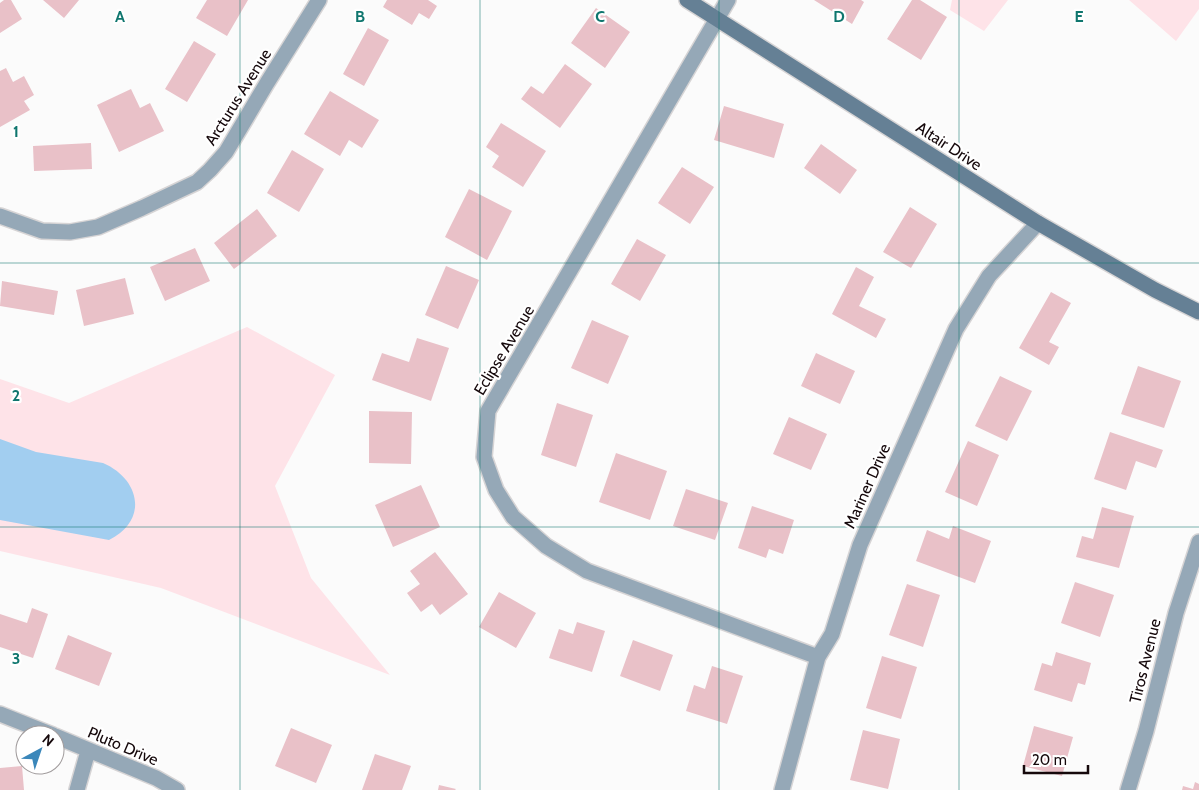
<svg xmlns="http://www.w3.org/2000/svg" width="1199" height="790" viewBox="0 0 1199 790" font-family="Cabin,sans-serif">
<rect width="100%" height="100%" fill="#fbfbfb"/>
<path fill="#fee3e8" d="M952 0H1008L984 31 950 10Z
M1129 0H1199V9L1176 41Z
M247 327 335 375 275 486 311 578 390 675 161 588 0 551V379L69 403Z"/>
<path fill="#a2cef0" d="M0 439 36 452 103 463C140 479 149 520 109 540L0 520Z"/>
<path fill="#e9c1c8" d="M4 0H11L22 19 0 33V3Z
M43 0H79L64 18Z
M207 0H248L227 36 196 18Z
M387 0H428L437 6 429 19 419 13 412 25 383 7Z
M814 0H861L864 2 852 24Z
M912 0H920L947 17 921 60 887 39Z
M596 8 630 32 605 68 571 43Z
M368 28 389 40 364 86 343 74Z
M194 41 216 54 187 102 165 89Z
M565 64 592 84 560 128 521 99 531 86 543 94Z
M6 68 13 82 24 76 34 95 24 101 30 110 0 127V71Z
M131 89 140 108 150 103 164 131 119 152 97 105Z
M330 91 379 120 362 148 349 140 340 156 304 134Z
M724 106 784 124 774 158 714 140Z
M501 123 546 151 523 187 492 167 499 156 486 147Z
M91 143 92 169 34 171 33 146Z
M821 144 857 170 840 194 804 168Z
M292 150 324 169 299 212 267 193Z
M682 167 714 187 690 224 658 203Z
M469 189 512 211 487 260 445 237Z
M910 207 937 224 911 268 883 252Z
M257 209 277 236 234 269 214 243Z
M637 239 666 255 640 301 611 284Z
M195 248 210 281 165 301 150 267Z
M446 266 479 280 458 329 425 315Z
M856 267 874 277 859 306 886 319 876 338 832 314Z
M125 278 134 314 84 326 76 290Z
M2 281 58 291 54 315 0 306Z
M1051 292 1071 303 1049 342 1059 347 1049 365 1019 348Z
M592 320 629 336 608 384 571 368Z
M417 338 449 348 431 401 372 380 382 353 409 362Z
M816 353 855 371 840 404 801 386Z
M1138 366 1181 381 1164 428 1121 414Z
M1000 376 1032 391 1007 441 975 426Z
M557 403 593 415 576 467 541 455Z
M369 411 412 412 411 464 369 463Z
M789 417 827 434 811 470 773 454Z
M1110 432 1163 450 1156 468 1136 461 1126 490 1094 479Z
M968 441 999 455 977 506 945 492Z
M616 453 667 471 650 520 599 502Z
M421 485 440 527 393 547 375 505Z
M686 489 728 503 715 540 673 526Z
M752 506 794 520 783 554 769 549 766 558 738 548Z
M1102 507 1134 516 1119 568 1076 557 1082 536 1093 539Z
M953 526 991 541 975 583 916 561 927 530 949 539Z
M435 552 468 594 440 615 432 604 421 612 407 593 420 584 410 571Z
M1075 582 1114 595 1100 637 1061 623Z
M907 584 940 595 923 647 889 635Z
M499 592 536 613 516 648 479 627Z
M32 608 48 614 33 658 0 647V614L27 623Z
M577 622 605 631 592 672 549 658 559 629 573 634Z
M68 635 112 653 99 686 55 669Z
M633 640 673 655 660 691 620 676Z
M1056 652 1091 663 1085 685 1078 683 1072 702 1034 690 1042 663 1052 666Z
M882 656 917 667 901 719 866 708Z
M712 666 743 676 727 724 686 711 694 685 705 689Z
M1034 726 1073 737 1062 776 1023 766Z
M291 728 332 745 316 783 275 766Z
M863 730 900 739 888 789 850 780Z
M375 754 411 766 402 790H362Z
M22 766 24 790H0V768Z
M1195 782 1199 784V790H1182L1183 786 1193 789Z
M439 785 456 789 455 790H438Z"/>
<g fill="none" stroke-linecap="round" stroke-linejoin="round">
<defs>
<path id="street" d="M728 0 488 411 484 457 496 490 513 517 546 546 587 571 818 657
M0 216 42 231 70 232 98 227 142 208 197 182 210 170 226 152 267 83 319 0
M0 714 53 735
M55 736 156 778 177 790
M77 790 88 751
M782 790 818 657 832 634 860 545 956 329 989 276 1038 223
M1128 790 1146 731 1176 613 1199 542"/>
<path id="secondary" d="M687 0 1038 223 1155 290 1199 312"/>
</defs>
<use href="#street" stroke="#d6d4d5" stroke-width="18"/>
<use href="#secondary" stroke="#d6d4d5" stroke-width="18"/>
<use href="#street" stroke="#95a8b7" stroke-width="15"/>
<use href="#secondary" stroke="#658095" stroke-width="15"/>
</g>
<path fill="none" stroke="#0f766e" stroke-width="1" stroke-opacity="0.55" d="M240 0V790M480 0V790M719 0V790M959 0V790M0 263H1199M0 527H1199"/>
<g text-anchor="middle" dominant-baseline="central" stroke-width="4.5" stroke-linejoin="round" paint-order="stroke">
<g font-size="16" fill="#15080b" stroke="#fff">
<text transform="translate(238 97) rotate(-58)">Arcturus Avenue</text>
<text transform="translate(949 146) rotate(33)">Altair Drive</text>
<text transform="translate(504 350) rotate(-59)">Eclipse Avenue</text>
<text transform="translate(867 486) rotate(-66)">Mariner Drive</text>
<text transform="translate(1145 661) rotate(-76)">Tiros Avenue</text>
<text transform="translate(123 746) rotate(23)">Pluto Drive</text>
</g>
</g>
<g font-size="16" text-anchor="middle" font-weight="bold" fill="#0f766e" stroke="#fff" stroke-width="4.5" stroke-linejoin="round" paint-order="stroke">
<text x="120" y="22">A</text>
<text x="360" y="22">B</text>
<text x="600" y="22">C</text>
<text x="839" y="22">D</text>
<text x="1079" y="22">E</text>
<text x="16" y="137">1</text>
<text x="16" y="401">2</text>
<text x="16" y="664">3</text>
</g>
<g transform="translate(40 750) rotate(40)"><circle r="24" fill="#ffffff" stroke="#a19c9d"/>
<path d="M0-4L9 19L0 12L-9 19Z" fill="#3b87ba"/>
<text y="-8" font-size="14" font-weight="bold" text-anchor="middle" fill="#15080b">N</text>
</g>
<path d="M1024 765v8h64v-8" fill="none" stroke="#15080b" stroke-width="2.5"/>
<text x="1032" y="765" font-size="15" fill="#15080b" stroke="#ffffff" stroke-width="4" paint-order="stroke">20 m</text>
</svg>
